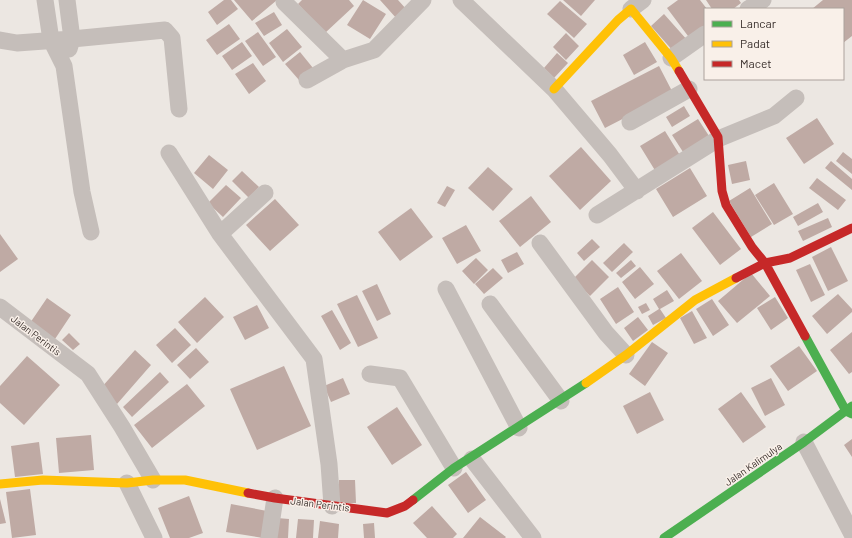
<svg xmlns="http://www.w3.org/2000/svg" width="852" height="538" viewBox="0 0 852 538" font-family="Barlow,sans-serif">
<rect width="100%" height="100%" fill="#ece7e2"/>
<path fill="#bfaaa4" d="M224 0H231L238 9 217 25 208 12Z
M234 0H277L252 21Z
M302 0H349L354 6 325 33 298 4Z
M363 0 386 14 370 39 347 25Z
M380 0H398L407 10 397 19Z
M563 0H595L581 16Z
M678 0H700L707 9H705V30L691 40 667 8Z
M706 0H739L741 3 733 9H712Z
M823 0H852V36L843 43V9H812Z
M560 1 587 24 574 38 547 14Z
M274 12 282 25 264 36 255 23Z
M664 14 688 41 674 52 651 26Z
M229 24 240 39 217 55 206 40Z
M287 29 302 47 283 62 269 43Z
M258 32 276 57 263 66 245 41Z
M566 33 579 46 566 60 553 47Z
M242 42 252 56 232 70 222 56Z
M645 42 657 62 634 75 623 55Z
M300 52 313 68 299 80 285 64Z
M557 53 568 63 554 78 544 68Z
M253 63 266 81 249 94 235 74Z
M659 66 673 93 605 128 591 101Z
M684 106 690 116 672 127 666 117Z
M817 118 834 144 804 164 786 138Z
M698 119 711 139 685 155 672 135Z
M665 131 681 157 656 172 640 146Z
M581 147 611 181 580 210 549 176Z
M843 152 852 159V174L836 161Z
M209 155 228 170 213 189 194 173Z
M746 161 750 180 732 184 728 165Z
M831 161 852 179V190L825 168Z
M488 167 513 189 493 211 468 188Z
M690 168 707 196 673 217 656 189Z
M242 171 259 187 249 198 232 181Z
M817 178 846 200 838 210 809 188Z
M774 183 793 214 774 225 755 195Z
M226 185 241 198 223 217 208 203Z
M447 186 455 190 445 207 437 203Z
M750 188 772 224 751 237 729 201Z
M531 196 551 222 520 247 499 221Z
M275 199 299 225 270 251 246 225Z
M818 203 823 212 798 226 793 217Z
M411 208 433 237 400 261 378 232Z
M713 212 741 249 720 265 692 228Z
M828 218 832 227 803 241 798 231Z
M466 225 481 251 457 264 442 238Z
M0 234 18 259 0 272Z
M592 239 600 247 584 261 577 253Z
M624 243 633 252 612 272 603 263Z
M831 247 848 281 828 291 812 257Z
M517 252 524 264 508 273 501 260Z
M681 253 702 281 679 299 657 271Z
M476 258 488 270 474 284 462 271Z
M592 260 609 277 590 296 573 279Z
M631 260 636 266 621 278 616 273Z
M810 264 825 295 811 302 796 270Z
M640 267 654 284 635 299 622 282Z
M493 268 503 278 484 294 475 284Z
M751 273 770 296 737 323 718 301Z
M377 284 391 314 377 321 362 291Z
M618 287 634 312 616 324 600 299Z
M667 290 674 301 660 309 666 318 653 325 648 316 659 309 653 299Z
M838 294 852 309V312L827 334 812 316Z
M357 295 378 338 358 347 337 304Z
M205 297 224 317 197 343 178 322Z
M775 297 788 318 771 330 757 308Z
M47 298 71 315 55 339 30 323Z
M712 299 729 325 713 336 696 309Z
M646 303 650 310 642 314 638 307Z
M257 305 269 328 245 340 233 317Z
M332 310 351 343 340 350 321 316Z
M692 311 707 338 694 344 680 318Z
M638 317 648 330 633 341 624 328Z
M175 328 191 345 172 363 156 345Z
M852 332V372L849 374 830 350Z
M69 333 80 344 73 350 62 340Z
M652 342 668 353 645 386 629 374Z
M799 346 817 371 788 391 770 366Z
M196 348 209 362 190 379 177 365Z
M135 350 151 365 117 404 100 389Z
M27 356 60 385 24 425 0 403V386Z
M284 366 311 426 257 450 230 389Z
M160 372 169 382 132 417 123 407Z
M343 378 350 394 331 402 324 386Z
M771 378 785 405 765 416 751 388Z
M187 384 205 406 152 448 134 425Z
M650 392 664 420 637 434 623 406Z
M741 392 766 427 743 443 718 409Z
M397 407 422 445 392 465 367 427Z
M91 435 94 470 59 473 56 438Z
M852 439V457L844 445Z
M39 442 43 474 15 477 11 446Z
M466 472 486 500 468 513 448 485Z
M339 480H355L356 503H339Z
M30 489 36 535 12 538 6 492Z
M189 496 203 533 189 538H170L158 508Z
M0 499 6 523 0 524Z
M231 504 267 511 263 538 226 532Z
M432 506 457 534 453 538H427L413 523Z
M480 517 506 537 505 538H463Z
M277 518 289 519 288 538H275Z
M298 519 314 520 313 538H296Z
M320 521 339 524 338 538H318Z
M374 523 375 538H364L363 524Z"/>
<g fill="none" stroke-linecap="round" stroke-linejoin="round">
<path stroke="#c5beba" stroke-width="17" d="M45 0 51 40 64 66 82 192 91 232
M67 0 72 39 69 49
M461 0 554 89 610 155 637 191
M284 2 343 60
M631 9 643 0
M748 9 763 0
M0 40 17 43 72 39 165 30 172 38 179 109
M671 58 705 34
M307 80 343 60 374 50 423 0
M630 122 689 89
M169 153 220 234 314 359 329 464 332 506
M597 215 718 139 774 116 796 98
M220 234 265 193
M540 243 606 333 626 355
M446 289 519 428
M490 304 561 401
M0 307 88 374 122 427 153 480
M370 374 400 378 454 468
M804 442 852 534
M472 459 533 538
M127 483 154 538
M269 538 275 498"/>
<path stroke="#4caf50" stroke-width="9" d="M805 336 846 411 852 414
M413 500 454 468 586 383
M664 538 804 442 852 406"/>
<path stroke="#ffc107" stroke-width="9" d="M554 89 618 20 631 9 671 58 679 71
M586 383 626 355 695 300 736 278
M0 484 43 480 127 483 153 480H185L248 493"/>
<path stroke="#c62828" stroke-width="9" d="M679 71 718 137 722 191 726 205 752 247 765 263 805 336
M736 278 765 263 790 258 852 228
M248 493 275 498 387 513 405 506 413 500"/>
</g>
<g text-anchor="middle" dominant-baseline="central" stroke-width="3" stroke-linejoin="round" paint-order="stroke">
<g font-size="10" fill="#362c29" stroke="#f9f0e9">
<text transform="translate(36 335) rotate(37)">Jalan Perintis</text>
<text transform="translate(753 464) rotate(-35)">Jalan Kalimulya</text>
<text transform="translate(320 504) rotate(7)">Jalan Perintis</text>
</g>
</g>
<rect x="704" y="8" width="140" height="72" fill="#f9f0e9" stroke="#aba29c"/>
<rect x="712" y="21" width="20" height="6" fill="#4caf50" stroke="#aba29c"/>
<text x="740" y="28" font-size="12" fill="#362c29">Lancar</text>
<rect x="712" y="41" width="20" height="6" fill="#ffc107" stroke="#aba29c"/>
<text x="740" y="48" font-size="12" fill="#362c29">Padat</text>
<rect x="712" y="61" width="20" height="6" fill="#c62828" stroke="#aba29c"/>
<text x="740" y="68" font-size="12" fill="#362c29">Macet</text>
</svg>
